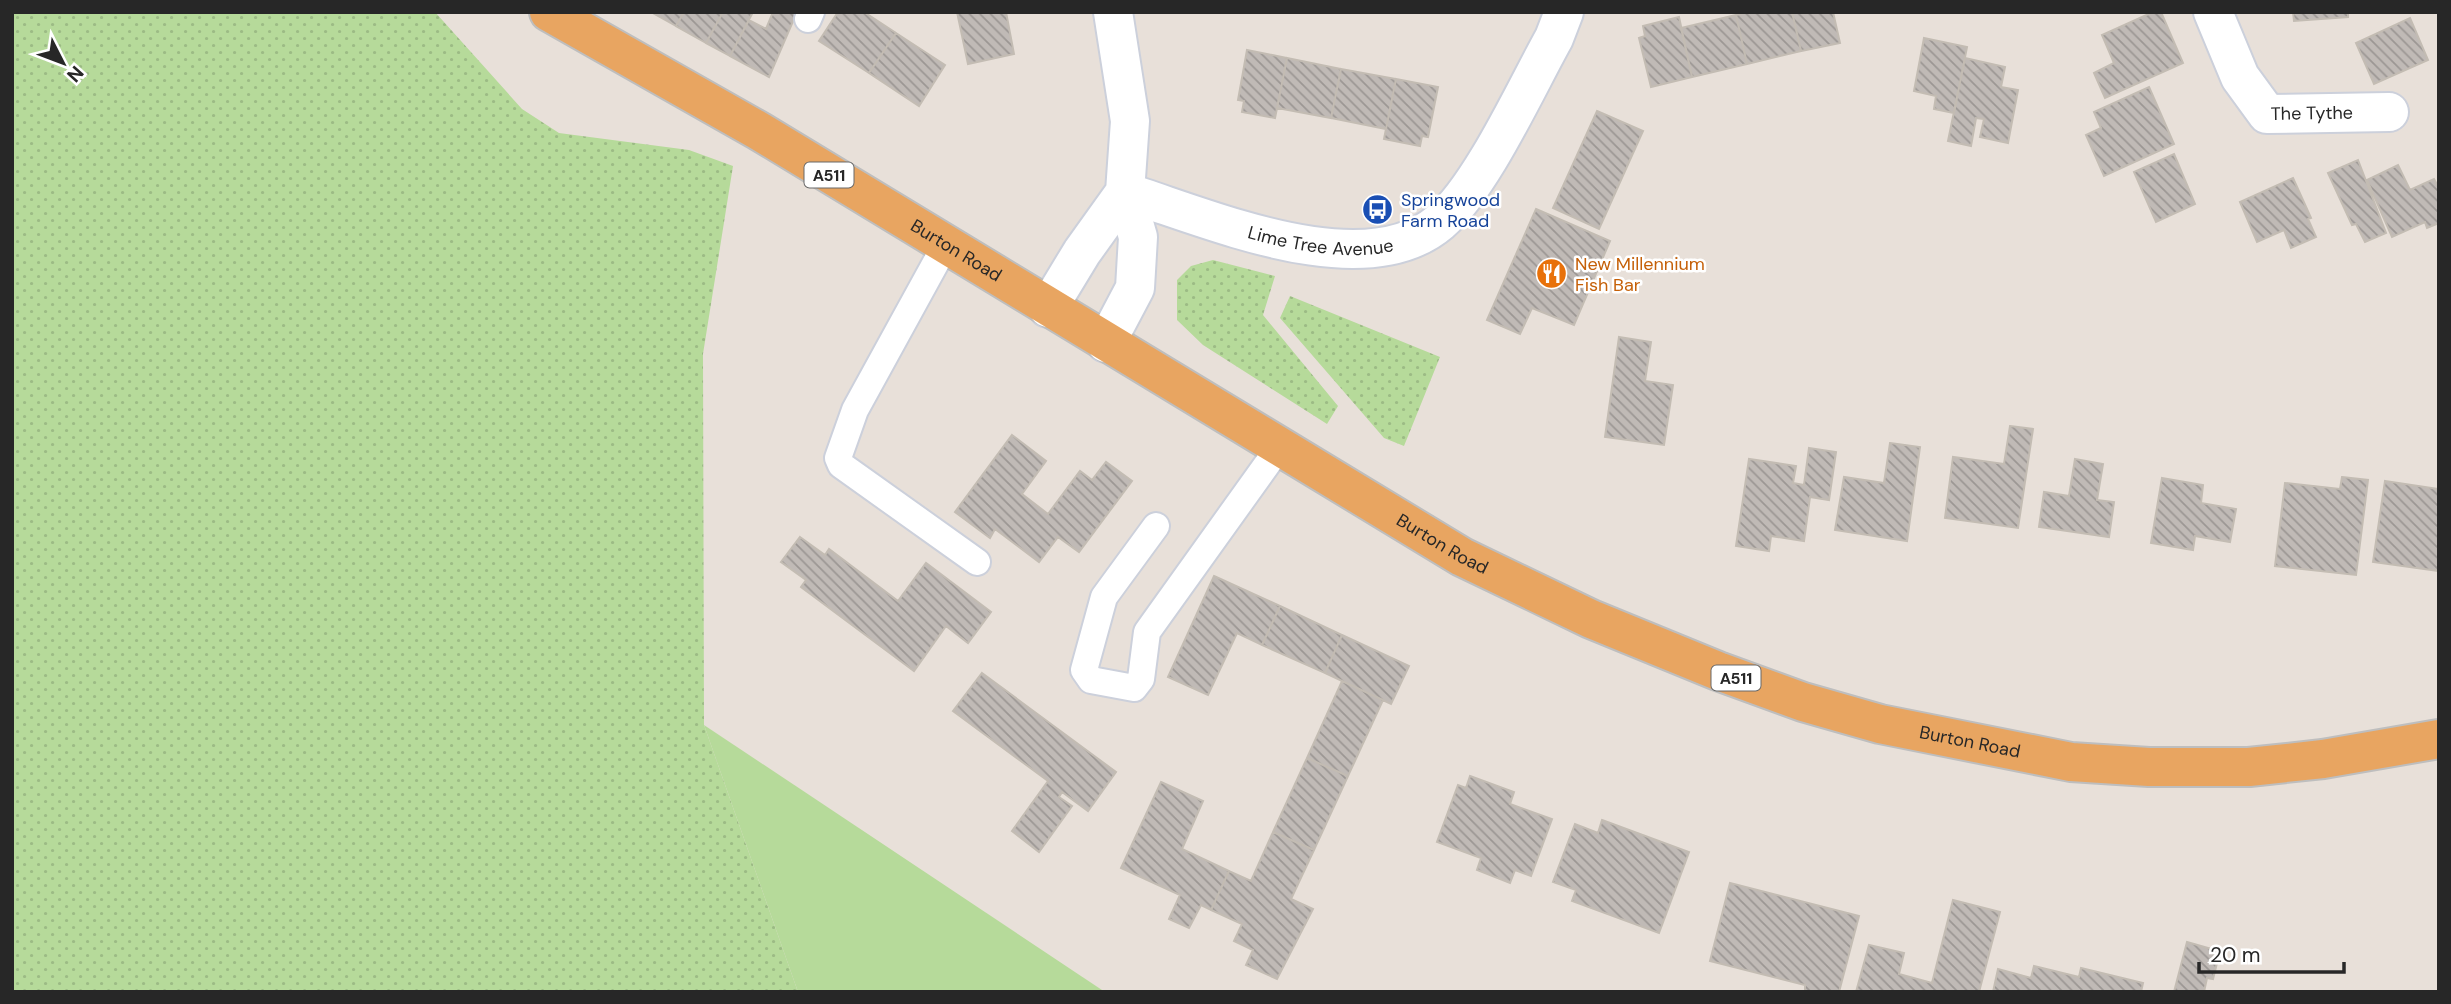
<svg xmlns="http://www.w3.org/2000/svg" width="2451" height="1004" viewBox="0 0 2451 1004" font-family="'DM Sans',sans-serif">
<defs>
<pattern id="grass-dots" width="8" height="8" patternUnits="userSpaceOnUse" patternTransform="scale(1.75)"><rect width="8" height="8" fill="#b6da9a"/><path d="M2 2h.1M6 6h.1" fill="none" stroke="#9cbb85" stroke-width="1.8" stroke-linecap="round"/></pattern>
<pattern id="building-back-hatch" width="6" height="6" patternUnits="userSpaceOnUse" patternTransform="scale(1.75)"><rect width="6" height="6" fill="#c0bab6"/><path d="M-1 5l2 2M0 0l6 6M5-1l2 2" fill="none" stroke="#9c9794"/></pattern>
</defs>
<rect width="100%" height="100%" fill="#e8e0d9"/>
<path fill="url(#grass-dots)" d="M12 12H435L522 109 559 133 689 150 733 166 703 354 704 725 798 992H12Z
M1213 260 1275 276 1263 315 1338 406 1327 424 1203 345 1177 320V280L1191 266Z
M1290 296 1440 357 1404 446 1384 438 1280 318Z"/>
<path fill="#b6da9a" d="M704 725 1105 992H798Z"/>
<path fill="url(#building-back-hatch)" stroke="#c3bcb3" stroke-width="2" d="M651 12H684L676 26Z
M684 12H723L706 43 676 26Z
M723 12H753L730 56 706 43Z
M773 12H797L769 77 730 56 749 20 766 29Z
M838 12H864L896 33 869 73 819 41Z
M957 12H1006L1014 54 968 64Z
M1748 12H1792L1801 51 1747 64 1736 15Z
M1792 12H1833L1840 43 1801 51Z
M2153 12H2161L2183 63 2105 98 2094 73 2114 63 2102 35Z
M2293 12H2348V17L2294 21Z
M1736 15 1747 64 1692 77 1681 28Z
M1679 17 1692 77 1651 87 1639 38 1645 36 1643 26Z
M2410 18 2428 60 2374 84 2356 43Z
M896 33 945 65 919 106 869 73Z
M1924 38 1967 47 1954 113 1934 109 1936 96 1914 91Z
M1247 50 1287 58 1275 118 1242 112 1244 101 1238 100Z
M1287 58 1341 69 1331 118 1277 108Z
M1965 58 2005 67 2001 87 2018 90 2008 143 1980 137 1984 119 1976 118 1971 146 1948 141Z
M1341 69 1396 79 1386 129 1331 118Z
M1396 79 1438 87 1428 137 1422 136 1420 146 1384 139Z
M2149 87 2174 144 2104 176 2086 135 2101 128 2094 112Z
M1597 111 1643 131 1599 229 1553 208Z
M2174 154 2195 204 2156 222 2134 172Z
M2358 160 2386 233 2365 242 2356 224 2352 225 2328 173Z
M2398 165 2410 190 2434 179 2439 188V223L2427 228 2425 222 2392 237 2367 180Z
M2293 178 2311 218 2308 219 2316 237 2291 248 2284 230 2257 242 2240 202Z
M1536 209 1610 241 1574 325 1532 308 1520 334 1487 320Z
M1619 337 1651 342 1645 381 1673 385 1664 445 1605 437Z
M2010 426 2033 429 2018 528 1945 518 1953 457 2004 464Z
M1012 435 1046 461 1022 494 1048 514 1080 471 1092 480 1106 462 1132 481 1079 552 1058 537 1039 562 995 529 990 538 955 512Z
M1890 443 1920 447 1907 541 1835 530 1844 477 1884 483Z
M1809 448 1836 452 1829 500 1810 497 1804 541 1771 536 1769 551 1736 546 1749 459 1796 466 1793 483 1804 485Z
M2075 459 2103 464 2097 500 2114 502 2109 537 2039 527 2044 492 2069 496Z
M2342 477 2368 480 2356 575 2275 566 2285 483 2340 489Z
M2162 478 2203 485 2201 503 2236 509 2230 542 2195 536 2193 550 2151 543Z
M2385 481 2439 489V571L2373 562Z
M800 537 825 555 829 549 898 601 926 563 991 612 968 643 946 626 914 671 801 587 806 580 781 562Z
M1214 576 1280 606 1262 645 1237 633 1208 695 1168 677Z
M1280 606 1342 635 1325 673 1262 645Z
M1342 635 1409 666 1391 704 1325 673Z
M982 673 1116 772 1088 811 1062 792 1059 797 1072 806 1039 852 1012 831 1048 781 953 711Z
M1342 681 1383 700 1348 776 1307 758Z
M1307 758 1348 776 1314 850 1273 832Z
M1470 776 1514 792 1510 804 1552 819 1531 876 1515 870 1510 883 1477 870 1481 858 1437 842 1458 785 1466 788Z
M1161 782 1203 801 1182 849 1229 871 1211 910 1201 905 1189 928 1169 919 1180 895 1121 868Z
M1602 820 1689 852 1659 933 1572 901 1576 890 1553 882 1575 824 1598 833Z
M1273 832 1314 850 1291 899 1313 909 1277 979 1246 965 1253 950 1234 941 1242 924 1211 910 1229 871 1251 881Z
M1730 883 1859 916 1839 992H1805V985L1710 961Z
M1953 900 2000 912 1979 992H1856L1869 945 1904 953 1899 974 1932 983Z
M2187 942 2215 950 2213 958 2218 959 2213 979 2207 978 2204 992H2174Z
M2034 966 2079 977 2081 968 2143 983 2141 992H1993L1998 969 2031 978Z"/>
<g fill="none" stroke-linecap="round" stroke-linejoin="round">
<defs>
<path id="service" d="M808 19 811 12
M945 246 855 410 838 458 841 465 977 562
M1156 526 1104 597 1084 670 1091 680 1134 688 1141 679 1147 632 1278 449"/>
<g id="minor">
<path id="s1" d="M2213 12 2240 77 2267 114 2389 112"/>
</g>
<g id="tertiary">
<path id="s2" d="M1125 192C1209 218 1364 287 1440 222 1482 186 1526 88 1554 38L1564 12"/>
<path d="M1048 308 1082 252 1125 192 1130 121 1113 12"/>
<path d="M1106 343 1135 288 1138 237 1125 192"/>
</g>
<g id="trunk">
<path id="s3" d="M549 12 759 131 1462 557 1591 619 1718 671 1803 702 1880 724 2071 762 2149 767H2249L2323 759 2439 739"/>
</g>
</defs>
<use href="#service" stroke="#ccd0db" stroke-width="30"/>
<use href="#minor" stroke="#ccd0db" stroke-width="42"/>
<use href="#tertiary" stroke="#ccd0db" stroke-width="42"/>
<use href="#trunk" stroke="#bebebe" stroke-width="42"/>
<use href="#service" stroke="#fff" stroke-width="26"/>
<use href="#minor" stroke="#fff" stroke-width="38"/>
<use href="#tertiary" stroke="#fff" stroke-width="38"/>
<use href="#trunk" stroke="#e8a561" stroke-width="38"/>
</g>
<defs>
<symbol id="bus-disc" viewBox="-11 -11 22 22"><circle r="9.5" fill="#1a4fb4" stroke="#fff"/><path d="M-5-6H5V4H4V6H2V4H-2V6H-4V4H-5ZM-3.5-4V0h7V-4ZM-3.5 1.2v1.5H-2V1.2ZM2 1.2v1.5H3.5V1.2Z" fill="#fff"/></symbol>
<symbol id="restaurant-disc" viewBox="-11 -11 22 22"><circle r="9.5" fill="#e8710a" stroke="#fff"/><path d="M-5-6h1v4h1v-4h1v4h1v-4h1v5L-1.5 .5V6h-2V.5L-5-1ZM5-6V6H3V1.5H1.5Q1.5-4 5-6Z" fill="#fff"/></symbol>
</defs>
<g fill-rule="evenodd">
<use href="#bus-disc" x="1360" y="192" width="35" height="35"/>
<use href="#restaurant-disc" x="1534" y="256" width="35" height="35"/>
</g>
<g text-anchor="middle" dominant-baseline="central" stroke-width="5" stroke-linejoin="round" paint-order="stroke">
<g fill="#fff" stroke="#686868" stroke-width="2">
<rect x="804.5" y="162.5" width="49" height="25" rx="5"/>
<rect x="1711.5" y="665.5" width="49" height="25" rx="5"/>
</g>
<g font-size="16" font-weight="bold" fill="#272727">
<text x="829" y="175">A511</text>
<text x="1736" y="678">A511</text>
</g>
<g font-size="18" fill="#272727" stroke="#fff">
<text stroke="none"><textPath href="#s1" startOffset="161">The Tythe</textPath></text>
<text stroke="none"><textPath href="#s2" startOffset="203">Lime Tree Avenue</textPath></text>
<text stroke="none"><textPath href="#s3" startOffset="472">Burton Road</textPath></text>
<text stroke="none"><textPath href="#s3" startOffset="1040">Burton Road</textPath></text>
<text stroke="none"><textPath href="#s3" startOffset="1606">Burton Road</textPath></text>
</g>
<g font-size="18" fill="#164399" stroke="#fff" text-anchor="start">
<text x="1401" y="200">Springwood<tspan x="1401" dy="21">Farm Road</tspan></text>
</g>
<g font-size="18" fill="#c56008" stroke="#fff" text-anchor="start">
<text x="1575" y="264">New Millennium<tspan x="1575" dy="21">Fish Bar</tspan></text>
</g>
</g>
<rect width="2451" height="1004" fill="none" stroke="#272727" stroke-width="28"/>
<g transform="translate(63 63) rotate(132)" stroke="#ffffff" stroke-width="5" paint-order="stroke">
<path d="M0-5L12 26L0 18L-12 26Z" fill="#272727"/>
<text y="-10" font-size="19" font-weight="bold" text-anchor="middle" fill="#272727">N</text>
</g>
<path d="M2199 962v10h145v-10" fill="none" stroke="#272727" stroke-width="3.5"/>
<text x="2210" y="962" font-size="21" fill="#272727" stroke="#ffffff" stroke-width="5" paint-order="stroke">20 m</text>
</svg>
